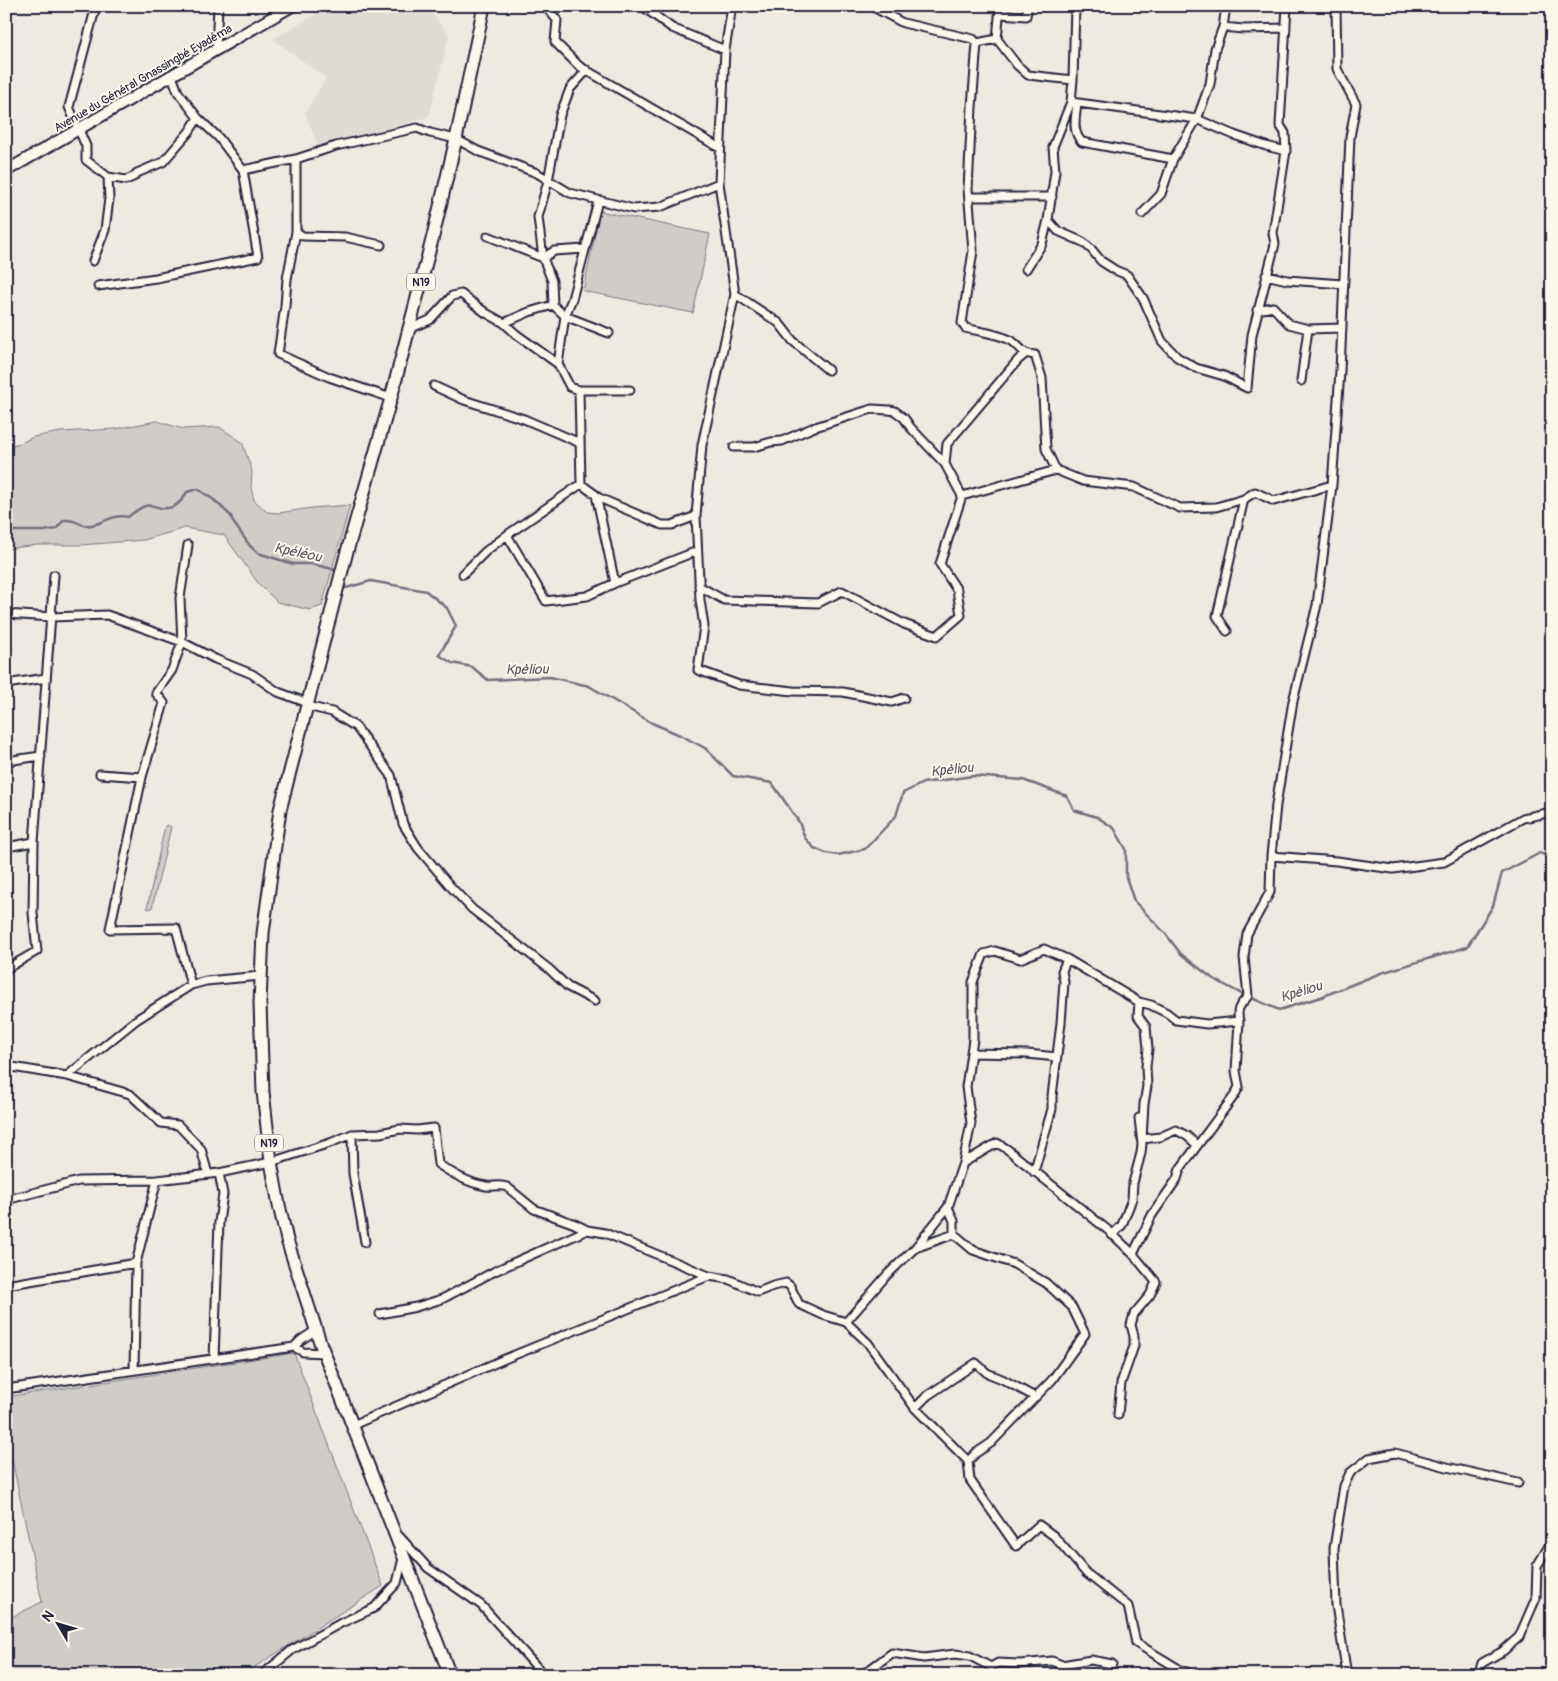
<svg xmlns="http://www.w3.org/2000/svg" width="1558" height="1681" font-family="Pangolin,sans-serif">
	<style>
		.built { fill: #dfdbd5 }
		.green { fill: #d0cdc9; stroke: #797882 }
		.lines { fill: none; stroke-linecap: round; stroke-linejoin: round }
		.stream { stroke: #716f7c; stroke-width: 2.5 }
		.street-casing { stroke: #22223b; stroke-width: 11 }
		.secondary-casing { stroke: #22223b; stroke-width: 14 }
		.primary-casing { stroke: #22223b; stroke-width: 15 }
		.street { stroke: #fbf7ec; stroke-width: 7 }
		.secondary { stroke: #fbf7ec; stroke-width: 10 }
		.primary { stroke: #fbf7ec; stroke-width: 11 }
		.labels { text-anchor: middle; stroke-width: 4; stroke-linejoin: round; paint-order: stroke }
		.shield { fill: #fbf7ec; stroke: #636270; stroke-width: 1 }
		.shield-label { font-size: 11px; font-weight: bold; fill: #22223b }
		.street-label { font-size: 12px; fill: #22223b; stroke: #fbf7ec }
		.water-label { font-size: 14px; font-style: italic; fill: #575666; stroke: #fbf7ec }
	</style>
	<rect width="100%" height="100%" fill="#eeeae2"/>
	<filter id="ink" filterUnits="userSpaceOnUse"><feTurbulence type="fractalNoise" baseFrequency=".02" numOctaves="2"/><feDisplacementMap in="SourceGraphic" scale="10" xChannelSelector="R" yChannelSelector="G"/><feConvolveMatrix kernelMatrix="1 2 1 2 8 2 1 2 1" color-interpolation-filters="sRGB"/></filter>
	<g filter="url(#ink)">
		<!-- built -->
		<path class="built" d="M330,6H426L449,35L430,113L428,117L324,147L318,145L305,113L326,78L273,39Z"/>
		<!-- green -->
		<path class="green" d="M600,211L710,234L693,313L583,291Z
			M157,421L183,429L219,427L242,442L252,471L251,488L254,500L267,512L279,513L312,508L350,505L322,606L310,610L277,602L258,583L224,535L185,528L144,540L81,545H37L6,549V446L21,443L33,437L61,432L115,429Z
			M167,825L171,827L152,908L148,909L147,908L165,826Z
			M294,1353L383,1586L242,1675H6V1620L42,1602L6,1431V1397Z"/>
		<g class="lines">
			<!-- stream -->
			<path class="stream" d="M6,531H44L56,529L64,520C76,519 75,523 84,525C99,528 110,513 128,517C133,513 139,508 145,506C152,504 156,507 161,508C175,510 181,502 187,492L198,489L214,500L231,516L233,522L250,546L258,553L293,564H311L333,569L337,574
				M343,582L346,588L371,581L426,591L447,608L456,626L439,655L452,663L472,667L488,680L550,677L589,686L652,723L680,735L705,748L733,776L772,783L799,822L805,838L814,848L826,853L838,855L865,849L896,816L903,793L923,783L973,776L1023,780L1067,796L1074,810L1097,817L1114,828L1126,849V877L1134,901L1165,933L1181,954L1212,978L1238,992L1279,1010L1321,997L1381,973L1467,947L1493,906L1502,873L1540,853L1552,859"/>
			<!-- street casing -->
			<g class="street-casing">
				<path id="street" d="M545,6L557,20L555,42L579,66L720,148
					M642,6L672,28L725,50
					M732,6L725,50L719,183L735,294L702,445L696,516L700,600L704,626L698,670L739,685L793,691L843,692L892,702L904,698
					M871,6L903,23L973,39L977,43L997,39
					M1000,6L997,39L1017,65L1028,75L1073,80
					M1075,6L1073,80L1071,102L1053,147L1055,171L1048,220L1058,231L1083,242L1092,250L1101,261L1115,270L1127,275L1143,298L1162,341L1177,357L1196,368L1224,376L1247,388L1252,335L1275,244L1273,233L1286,151L1285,133L1280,125L1287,6
					M1336,6L1337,69L1356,104L1350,137L1340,371L1332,485L1317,605L1293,701L1276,805L1271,856L1337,861L1393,869L1444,862L1523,818L1552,812
					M1000,14L1026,16L1028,6
					M1223,27L1243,29L1286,28
					M977,43L972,107L968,189L973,251L962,323L965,328C978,331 1000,334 1012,341C1022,348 1021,354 1035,355L1042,378L1046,449L1056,470
					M216,50L218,6
					M587,70L570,89L560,115L548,181L538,217L543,258L552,281L553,305L565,316L609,333
					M1071,102L1197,119L1234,135L1266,146L1286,151
					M1077,103C1076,116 1071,131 1082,142L1173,159
					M296,159V232L287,279L285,306L278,354L329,377L391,398
					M243,170L296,159L336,146L417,128L430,133L456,139L478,151L537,173L570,193L634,209L660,207L719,183
					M108,177L126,180L133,177L137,173L163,162L189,132L198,118
					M970,197H1052
					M598,201L572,299L565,316L558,364L570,387L579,390L581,484L596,495L615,583L697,551
					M1142,214L1161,194L1173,159L1197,119L1210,84L1215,49L1223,27L1226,6
					M296,232L303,236L345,237L381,245
					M488,236L543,258
					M543,258L554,251L585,249
					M93,261L105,230L109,199L108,177L86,160V146L69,107L96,6
					M1026,269L1042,244L1048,220
					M1266,275L1287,280L1343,284
					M98,286L156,278L258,257L243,170L219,138L198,118L178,92L172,76
					M735,294L779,323L793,341L828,370
					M1257,310L1273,307L1289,324L1308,329L1342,328
					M504,323L529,312L553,305
					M409,329L430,320L452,296L461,294L486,313L504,323L516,334L558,364
					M1301,381L1308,329
					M434,386L464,400L524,419L580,443
					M579,390H630
					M945,464L947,444L1018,360L1025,354
					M581,484L507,535L546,601L587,596L615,583
					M962,496L1056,470L1083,481L1134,487L1180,508L1216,507L1244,499L1255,492L1274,501L1332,485
					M597,497L662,525H672L696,516
					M188,545L180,598L182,642L172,670L156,693L164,703L142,777L110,929L176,928L191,985
					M463,574L486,551L507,535
					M699,586L724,600L818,603L842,591L904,624L937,636L961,615L957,590L940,564L962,496L945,464L911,428L904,418L895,411L889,410L872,409L812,428L782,441L771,442L754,447H734
					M6,614L51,617L107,615L182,642L215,659L252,674L278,692L308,703
					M1227,631L1217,616L1244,499
					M6,684L46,678
					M307,706L332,712L356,727L391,775L403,824L418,848L451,887L472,909L549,969L568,987L595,1001
					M6,761L41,756
					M100,774L142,777
					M6,847L34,842
					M6,969L37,951L33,913L34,842L54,575
					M1139,1002L1138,1016L1146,1027L1148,1049L1146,1067L1147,1086L1144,1104L1142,1139L1160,1137L1176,1130L1187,1136L1197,1145
					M971,1053L1027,1054L1057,1057
					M6,1066L67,1076L130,1094L161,1123L178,1125L201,1149L208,1174
					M67,1076L136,1020L191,985L206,981L261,976
					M352,1134L353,1174L365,1242
					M963,1163L971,1123L966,1087L973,1039V982L984,954L995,951L1020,959L1044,949L1067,959L1139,1002L1151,1005L1167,1013L1176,1020L1207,1024L1239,1021
					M1034,1172L1052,1109V1096L1061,1023L1064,982L1062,971L1067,959
					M6,1200L79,1181L157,1180L219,1173L271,1162L330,1143L352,1134L380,1133L400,1129L417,1130L434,1128L438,1164C453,1174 468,1183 486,1186C493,1187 500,1184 507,1187L534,1209L575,1224L587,1230L605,1233L709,1276L728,1279L758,1292L773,1286L786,1283L790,1286L799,1304L823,1315L846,1322L868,1343L915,1408L968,1461L970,1480L1016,1546L1039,1525L1054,1536L1086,1573L1128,1606L1136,1643L1179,1669L1194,1675
					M948,1207L954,1221V1234
					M1112,1235L1122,1225L1132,1199L1133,1183L1141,1153L1142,1144L1139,1118
					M915,1248L954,1234L973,1250L1014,1264L1046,1283L1072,1307L1085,1334L1052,1380L991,1443L976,1453L968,1461
					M1133,1254L1152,1215L1177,1179L1180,1169L1234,1096L1239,1087L1236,1071L1239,1021C1236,1008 1240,1006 1248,996L1244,957L1247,934L1270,892L1271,856
					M6,1285L136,1263
					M380,1314L416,1307L442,1299L495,1271L587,1230
					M846,1322L887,1275L915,1248L948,1207L963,1163L997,1143L1007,1149L1109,1231L1133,1254L1156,1282L1150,1295L1134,1314L1131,1325L1134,1336V1346L1121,1383L1118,1415
					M294,1347L301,1340L316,1330
					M214,1359L219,1222L223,1194L219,1173
					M134,1370L136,1263L157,1180
					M6,1389L294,1347L303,1352L325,1353
					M915,1408L927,1396L976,1363L987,1373L1002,1379L1035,1397
					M353,1425L507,1358L709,1276
					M399,1536L428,1568L481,1605L544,1675
					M262,1675L292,1650L341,1623L374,1608L397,1583L403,1558
					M862,1675L892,1653L924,1658L955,1654L970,1656L991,1667L998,1663L1020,1664L1052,1661L1062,1665L1091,1660L1112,1664
					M1347,1675L1336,1605L1334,1548L1344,1486L1350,1473L1369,1458L1395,1453L1447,1467L1518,1483
					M1478,1675L1482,1663L1503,1651L1519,1637L1536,1598L1537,1566L1552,1541"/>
			</g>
			<!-- secondary casing -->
			<g class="secondary-casing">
				<path id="secondary" d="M6,171L292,6"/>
			</g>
			<!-- primary casing -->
			<g class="primary-casing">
				<path id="primary" d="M450,1675L321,1345L287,1240L279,1205L271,1162L263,1092L260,1003L263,933L280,810L346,555L391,398L433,236L456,139L484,6"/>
			</g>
			<!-- street -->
			<use href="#street" class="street"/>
			<!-- secondary -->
			<use href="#secondary" class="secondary"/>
			<!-- primary -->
			<use href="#primary" class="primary"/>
		</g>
	</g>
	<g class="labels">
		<!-- shield labels -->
		<g class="shield">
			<rect x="407" y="273.5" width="28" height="17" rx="4"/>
			<rect x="255" y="1134.5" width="28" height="17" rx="4"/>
		</g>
		<g class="shield-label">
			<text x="421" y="286">N19</text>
			<text x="269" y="1147">N19</text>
		</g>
		<!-- street labels -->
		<g class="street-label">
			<text transform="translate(143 78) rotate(-30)" y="4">Avenue du Général Gnassingbé Eyadéma</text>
		</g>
		<!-- water labels -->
		<g class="water-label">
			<text transform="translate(298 552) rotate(12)" y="5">Kpéléou</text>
			<text transform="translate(527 669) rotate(-1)" y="5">Kpèliou</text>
			<text transform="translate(952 769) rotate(-6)" y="5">Kpèliou</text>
			<text transform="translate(1301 991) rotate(-17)" y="5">Kpèliou</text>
		</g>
	</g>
	<!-- margin -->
	<rect width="1558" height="1681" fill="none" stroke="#fbf7ec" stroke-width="25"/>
	<rect x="12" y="12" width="1533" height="1656" fill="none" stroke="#22223b" stroke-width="2" filter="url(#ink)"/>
	<!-- north arrow -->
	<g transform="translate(58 1624) rotate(308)" stroke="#fbf7ec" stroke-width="4" paint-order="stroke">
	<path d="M0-4L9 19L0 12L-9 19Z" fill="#22223b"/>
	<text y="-8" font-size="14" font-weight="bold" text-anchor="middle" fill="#22223b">N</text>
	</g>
</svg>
